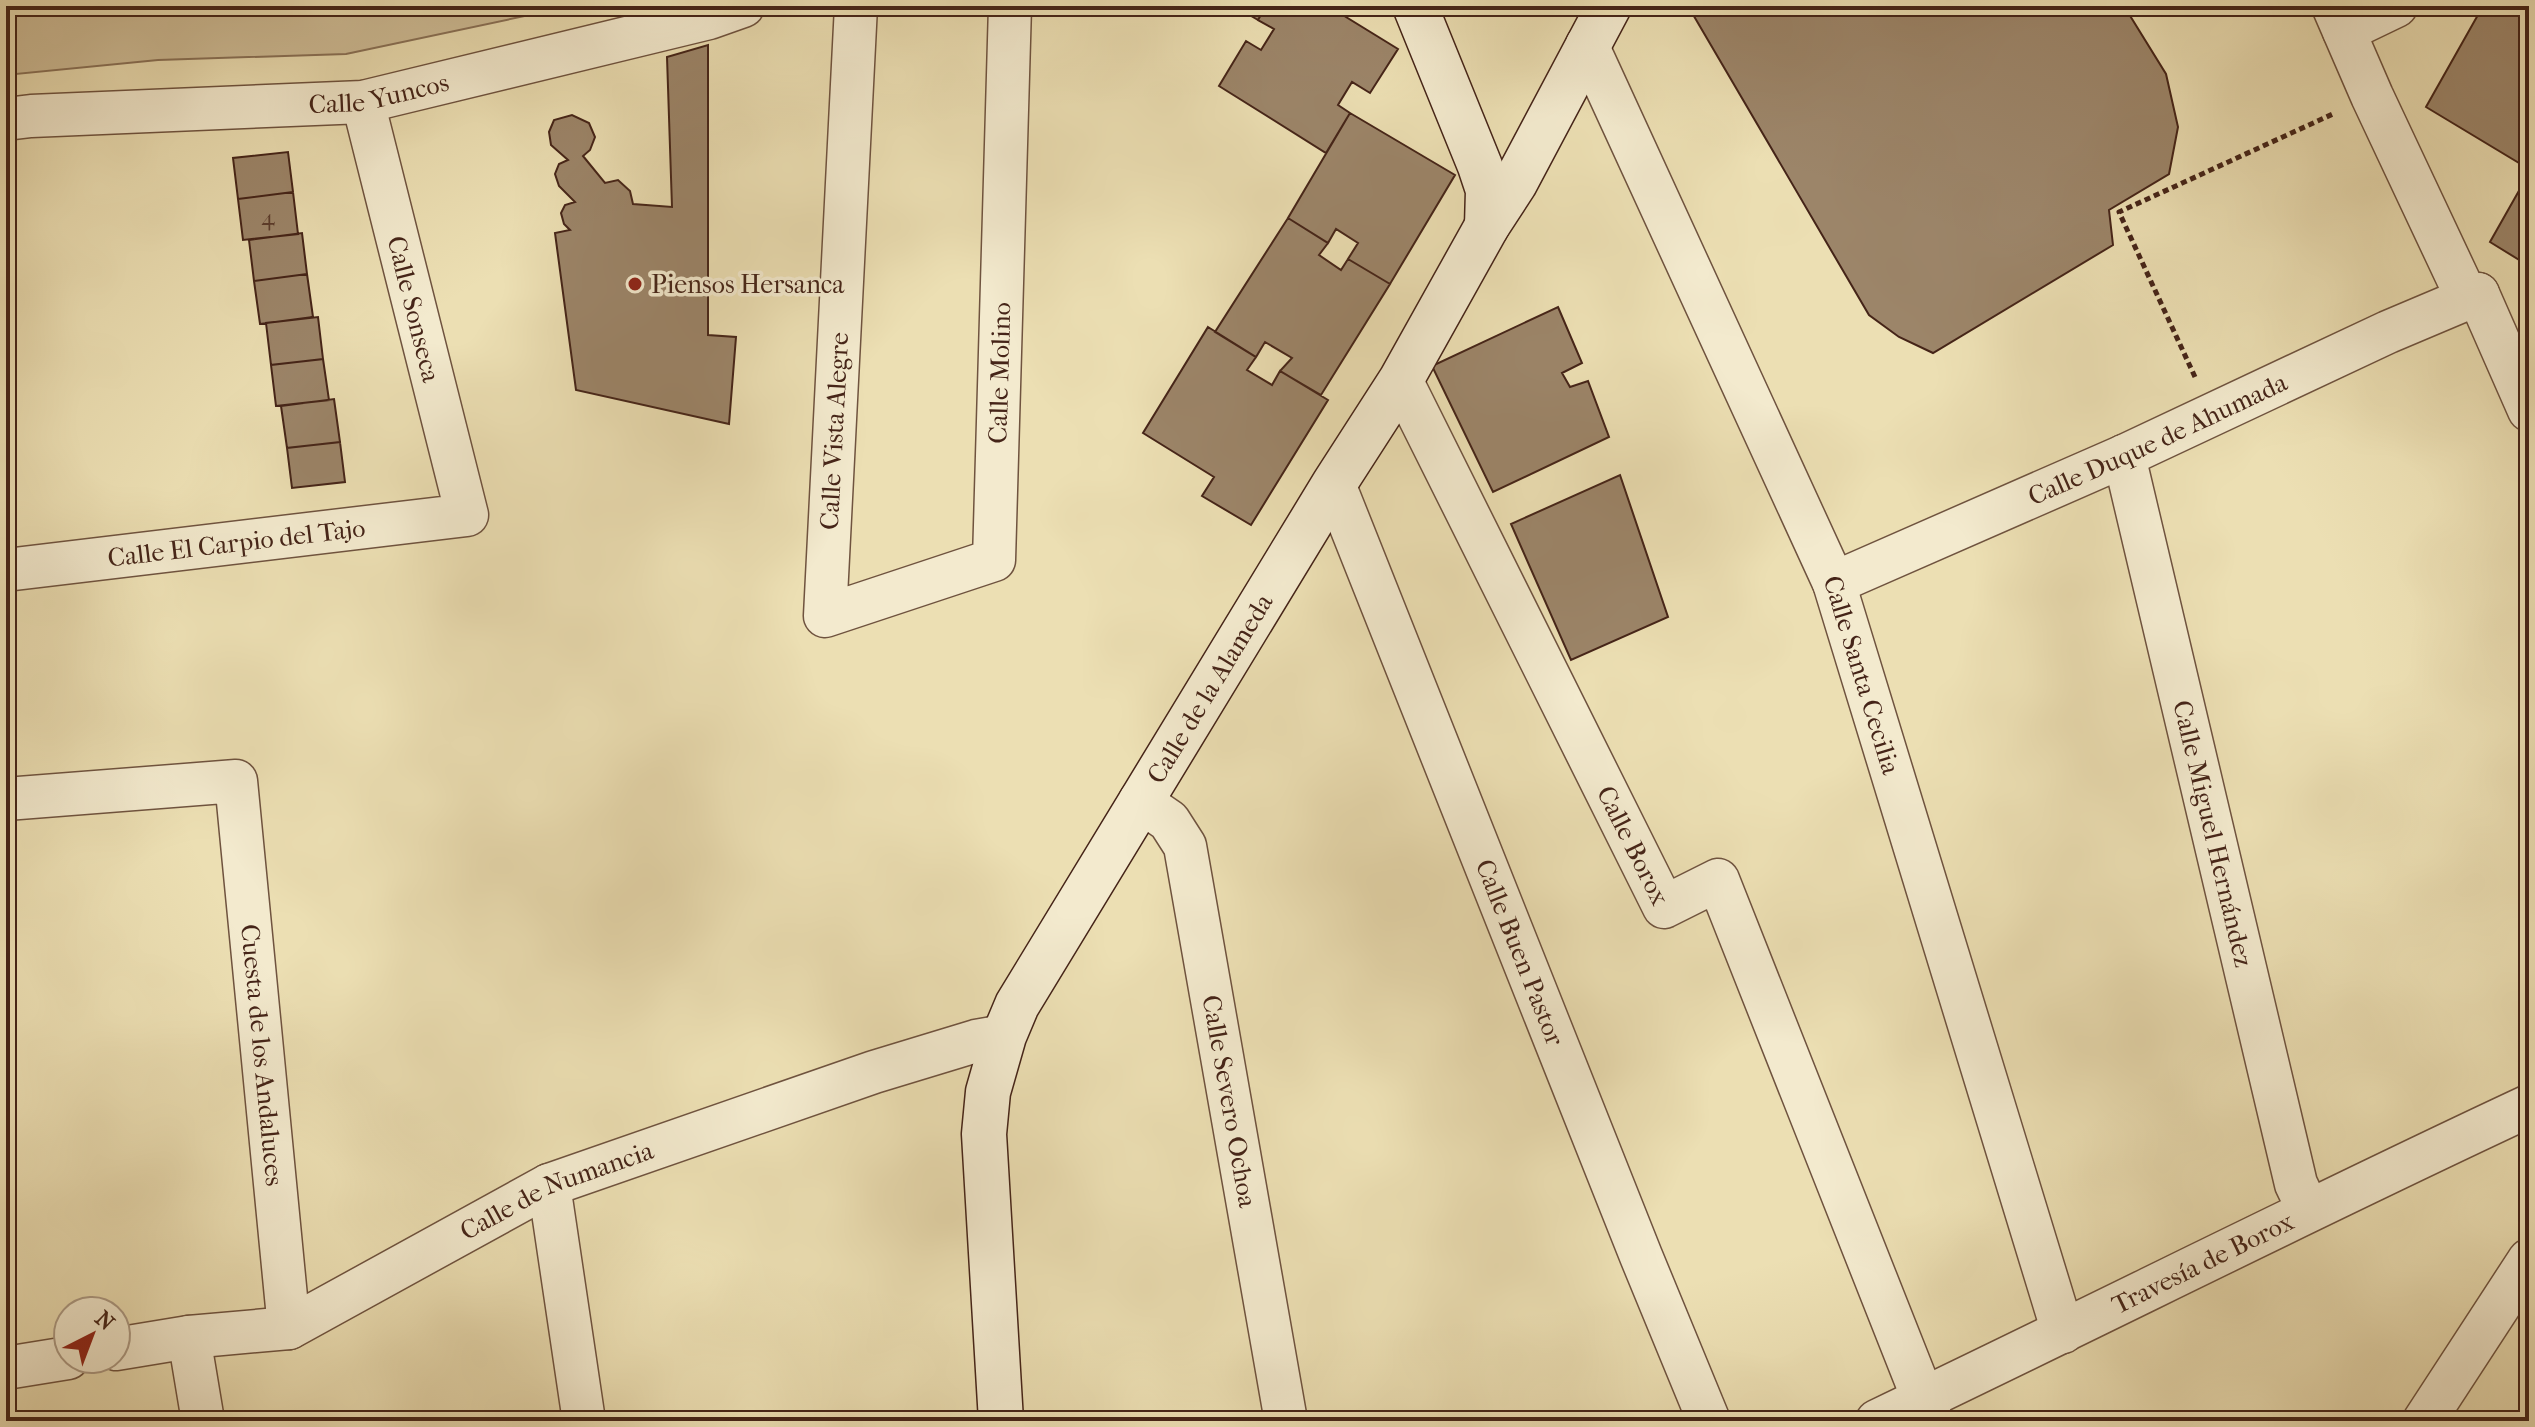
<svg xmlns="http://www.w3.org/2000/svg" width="2535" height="1427" font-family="'IM FELL French Canon',serif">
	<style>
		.green { fill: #d0bf99; stroke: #8a7258; stroke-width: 2 }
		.building { fill: #9c8569; stroke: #452418; stroke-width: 2 }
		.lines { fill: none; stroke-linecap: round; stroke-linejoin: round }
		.street-casing { stroke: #6f533f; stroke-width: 45 }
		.secondary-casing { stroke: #452418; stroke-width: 47 }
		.path { stroke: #452418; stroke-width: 5; stroke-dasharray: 6 4; stroke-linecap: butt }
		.street { stroke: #f3eace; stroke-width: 42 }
		.secondary { stroke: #f3eace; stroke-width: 44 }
		.poi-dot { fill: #8f2418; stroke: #f3eace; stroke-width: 3 }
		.labels { text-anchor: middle; stroke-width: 7; stroke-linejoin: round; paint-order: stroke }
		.number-label { font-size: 22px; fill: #5b3c2c }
		.street-label { font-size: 26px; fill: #452418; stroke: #f3eace }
		.poi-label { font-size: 26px; fill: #452418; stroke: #f3eace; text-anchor: start }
	</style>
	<rect width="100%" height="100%" fill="#ecdfb3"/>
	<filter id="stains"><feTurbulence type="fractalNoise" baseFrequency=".0025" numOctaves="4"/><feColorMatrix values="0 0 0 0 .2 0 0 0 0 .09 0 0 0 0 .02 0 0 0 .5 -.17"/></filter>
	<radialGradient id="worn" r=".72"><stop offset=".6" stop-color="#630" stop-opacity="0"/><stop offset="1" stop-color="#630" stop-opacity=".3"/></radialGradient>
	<!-- green -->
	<path class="green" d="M6,6H572L346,54L158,60L6,75Z"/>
	<!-- building -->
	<path class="building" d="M1234,6H1266L1258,20Z
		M1266,6H1328L1398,49L1370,93L1352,82L1338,105L1350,113L1326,153L1219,86L1246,41L1261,50L1274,29L1258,20Z
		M1688,6H2124L2166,74L2178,127L2169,174L2109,210L2113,245L1933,353L1899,337L1869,315Z
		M2483,6H2520L2529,11V169L2426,107Z
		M708,45V335L736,337L729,424L576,390L555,233L570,230L564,224L561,213L565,205L575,202L559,186L555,174L559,164L568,160L551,145L549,132L554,120L572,115L589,123L595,137L590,150L583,156L605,183L618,180L630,191L633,204L672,207L667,57Z
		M1350,113L1455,175L1390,284L1348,259L1358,243L1336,229L1328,243L1288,218Z
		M288,152L293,192L238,199L233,158Z
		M2529,173V266L2490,242Z
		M293,192L298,234L243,240L238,199Z
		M1288,218L1328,243L1319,255L1341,270L1348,259L1390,284L1321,395L1280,371L1292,358L1265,342L1256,357L1215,332Z
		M302,233L307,274L254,281L249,240Z
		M307,274L313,317L260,324L254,281Z
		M1558,307L1582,363L1562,373L1570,387L1588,381L1609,437L1493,492L1432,366Z
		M318,317L323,359L271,365L266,323Z
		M1208,327L1256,357L1247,370L1272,385L1280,371L1328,400L1251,525L1202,496L1214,477L1143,433Z
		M323,359L329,400L276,406L271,365Z
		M334,399L340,442L287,448L281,406Z
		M340,442L345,482L292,488L287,448Z
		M1620,475L1668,617L1571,660L1511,524Z"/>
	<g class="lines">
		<!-- street casing -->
		<g class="street-casing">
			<g id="street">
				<path id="s1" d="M856,6L825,616L994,560L1010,6"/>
				<path d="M2333,6L2372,96L2467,298L2478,294L2529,410"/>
				<path d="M2344,31L2396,6"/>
				<path id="s2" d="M1587,45L1834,583L2063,1332"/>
				<path id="s3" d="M6,119L31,116L363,102L709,18L743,6"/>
				<path id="s4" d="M1401,380L1664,907L1718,880L1932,1421"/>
				<path id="s5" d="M2124,456L2296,1184L2308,1209"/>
				<path id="s6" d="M1334,484L1641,1256L1709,1421"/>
				<path id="s7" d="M6,570L467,515L363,102"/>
				<path id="s8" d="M1834,583L2124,456L2388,332L2478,294"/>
				<path id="s9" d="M6,799L236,781L289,1328"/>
				<path id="s10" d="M1140,801L1169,821L1185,846L1286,1421"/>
				<path d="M549,1185L584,1421"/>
				<path d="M189,1337L203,1421"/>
				<path id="s11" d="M116,1349L189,1337L289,1328L549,1185L874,1072L976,1041L1004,1036"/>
				<path d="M6,1368L68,1358"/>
				<path id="s12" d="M1877,1421C2095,1317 2310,1208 2529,1106"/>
				<path d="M2424,1421L2529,1260"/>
			</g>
		</g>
		<!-- secondary casing -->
		<g class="secondary-casing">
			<g id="secondary">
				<path d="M1415,6L1480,166L1488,190L1487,226"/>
				<path id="s13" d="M1001,1421L984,1134L988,1092L1004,1036L1017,1005L1334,484L1401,380L1487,226L1515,183L1609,6"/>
			</g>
		</g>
		<!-- path -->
		<path class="path" d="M2195,377L2119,212L2335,113"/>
		<!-- street -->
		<use href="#street" class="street"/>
		<!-- secondary -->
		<use href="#secondary" class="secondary"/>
	</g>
	<!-- markers -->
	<circle class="poi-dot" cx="635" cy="284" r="8"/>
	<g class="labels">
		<!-- number labels -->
		<g class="number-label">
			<text x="268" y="225">4</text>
		</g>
		<!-- street labels -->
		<g class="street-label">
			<text dy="9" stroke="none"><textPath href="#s3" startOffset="374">Calle Yuncos</textPath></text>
			<text transform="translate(414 309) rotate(76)" y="9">Calle Sonseca</text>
			<text dy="9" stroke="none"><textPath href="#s1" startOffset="976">Calle Molino</textPath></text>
			<text transform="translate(834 431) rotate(-87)" y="9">Calle Vista Alegre</text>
			<text dy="9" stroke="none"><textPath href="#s8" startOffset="354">Calle Duque de Ahumada</textPath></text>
			<text dy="9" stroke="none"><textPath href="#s7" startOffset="232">Calle El Carpio del Tajo</textPath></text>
			<text dy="9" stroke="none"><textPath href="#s2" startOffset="688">Calle Santa Cecilia</textPath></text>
			<text dy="9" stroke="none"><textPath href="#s13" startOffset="792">Calle de la Alameda</textPath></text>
			<text dy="9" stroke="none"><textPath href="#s5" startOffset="388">Calle Miguel Hernández</textPath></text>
			<text dy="9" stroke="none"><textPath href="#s4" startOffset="520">Calle Borox</textPath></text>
			<text dy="9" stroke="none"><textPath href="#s6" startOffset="504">Calle Buen Pastor</textPath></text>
			<text dy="9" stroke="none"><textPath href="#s9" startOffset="506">Cuesta de los Andaluces</textPath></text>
			<text dy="9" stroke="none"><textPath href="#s10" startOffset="324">Calle Severo Ochoa</textPath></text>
			<text dy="9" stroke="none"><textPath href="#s11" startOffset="476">Calle de Numancia</textPath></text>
			<text dy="9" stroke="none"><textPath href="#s12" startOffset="362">Travesía de Borox</textPath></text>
		</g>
		<!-- poi labels -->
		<g class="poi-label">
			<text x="651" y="293">Piensos Hersanca</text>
		</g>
	</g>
	<!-- margin -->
	<rect width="2535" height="1427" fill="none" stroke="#ecdfb3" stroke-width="32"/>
	<rect x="8" y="8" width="2519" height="1411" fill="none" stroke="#452418" stroke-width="4"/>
	<rect x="16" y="16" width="2503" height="1395" fill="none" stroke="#452418" stroke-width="2"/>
	<!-- north arrow -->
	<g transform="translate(92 1335) rotate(42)"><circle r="38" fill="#f3eace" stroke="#ad9b85" stroke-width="2"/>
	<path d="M0-6L14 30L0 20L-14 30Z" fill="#8f2418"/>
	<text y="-12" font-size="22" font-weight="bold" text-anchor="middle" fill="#452418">N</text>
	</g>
	<rect width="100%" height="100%" filter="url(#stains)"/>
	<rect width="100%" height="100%" fill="url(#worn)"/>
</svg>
